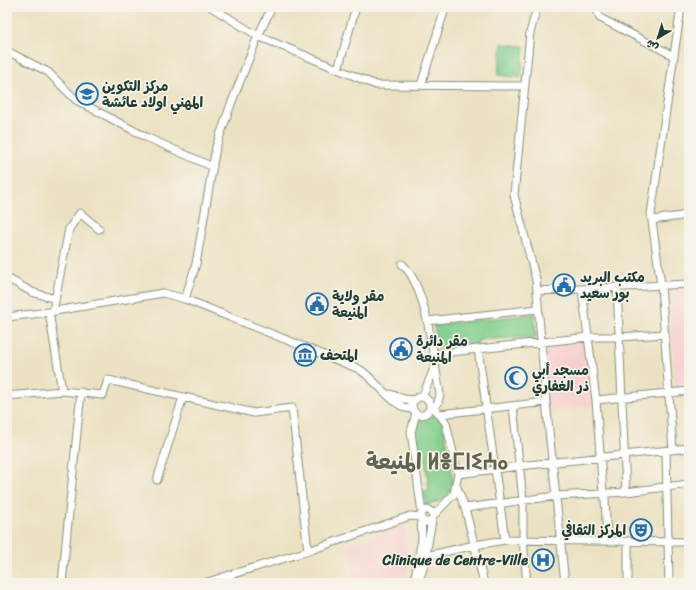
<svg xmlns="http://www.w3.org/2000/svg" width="696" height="590" font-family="Sriracha,'Playpen Sans Arabic','Noto Sans Tifinagh',sans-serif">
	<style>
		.built { fill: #f7d0cf }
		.green { fill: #83cf8e; stroke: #518661 }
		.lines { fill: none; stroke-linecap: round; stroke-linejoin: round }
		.minor-casing { stroke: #86907c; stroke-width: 9 }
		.minor { stroke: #fff; stroke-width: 7 }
		.labels { text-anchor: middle; stroke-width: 3.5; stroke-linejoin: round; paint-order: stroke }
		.poi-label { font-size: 14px; font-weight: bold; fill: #1f3d34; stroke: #f7f3e8; text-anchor: start }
		.town-label { font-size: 22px; font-weight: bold; fill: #626350; stroke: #f7f3e8 }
	</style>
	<rect width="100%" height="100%" fill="#f7f3e8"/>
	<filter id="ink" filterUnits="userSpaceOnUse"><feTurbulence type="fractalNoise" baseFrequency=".025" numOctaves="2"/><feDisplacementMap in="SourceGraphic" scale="8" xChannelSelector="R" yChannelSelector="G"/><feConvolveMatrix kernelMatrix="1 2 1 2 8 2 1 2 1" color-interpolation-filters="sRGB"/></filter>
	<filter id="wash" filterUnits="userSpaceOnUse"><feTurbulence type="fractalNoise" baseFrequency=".012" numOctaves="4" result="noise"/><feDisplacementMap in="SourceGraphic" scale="16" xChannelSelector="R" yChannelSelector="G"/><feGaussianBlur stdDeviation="0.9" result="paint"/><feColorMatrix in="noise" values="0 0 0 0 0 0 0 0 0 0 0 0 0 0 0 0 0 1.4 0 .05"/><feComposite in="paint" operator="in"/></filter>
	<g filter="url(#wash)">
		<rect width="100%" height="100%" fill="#ece2c3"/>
		<!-- built -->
		<path class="built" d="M668,285H689V391L676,393Z
			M542,341L590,342L597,405L547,411Z
			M405,525L408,563L405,583H352V554L350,553L348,545Z"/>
		<!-- green -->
		<path class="green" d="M502,44L524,46L521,78L498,75Z
			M534,314L536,336L528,341L527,337L478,340V344L438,348L434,325Z
			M432,414L442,421C445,435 456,477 451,489C447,499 436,503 426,505L424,491H429L425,456L420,454C418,437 409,418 432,414Z"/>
	</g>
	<g filter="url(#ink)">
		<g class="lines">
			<!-- minor casing -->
			<g class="minor-casing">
				<path id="minor" d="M211,7L258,36L376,85L525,86
					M537,7L530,33L514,195L536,280L546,402L565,583
					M596,7L600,18L674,56
					M7,51L48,72L76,100L146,137L213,167
					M338,69L356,7
					M421,85L445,9
					M652,220L689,215
					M402,264C428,287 433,360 440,394L438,403L429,410
					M7,278L32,292L55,299
					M617,287L626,492
					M582,289L596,400L603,493L605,498L607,541
					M537,291L689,284
					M185,299L196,264L216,147L231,104L258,36L272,7
					M53,311L69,229L80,213L99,229
					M49,312L62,391
					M7,317L49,312L163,293L185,299L359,369C376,379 394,410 413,409
					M427,321L538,309
					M478,349L505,540
					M433,354L589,337H619L665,334
					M390,394L404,399L415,400
					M7,396L62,391L103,395L108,380L254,413L292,408L308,551
					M422,397L434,369
					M412 406a9 9 0 1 1 18 0a9 9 0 1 1-18 0Z
					M596,400L689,391
					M432,405L446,423L458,474L454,494L433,516
					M513,406L523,500V540L527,583
					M416,413L411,432L422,513
					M440,414L546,402
					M673,450L661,285L651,214L681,7
					M666,451L669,583
					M458,474L519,466L689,448
					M157,480L183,397
					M457,487L465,508L484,583
					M465,508L556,496L626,492L689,484
					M421 516a6 6 0 1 1 12 0a6 6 0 1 1-12 0Z
					M628,541V583
					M420,555L426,556L475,545L505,540L689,542
					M62,583L81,392
					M204,583L308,551L410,516L421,517
					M414,583L422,539L421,519
					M418,583L424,566L432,520"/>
			</g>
			<!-- minor -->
			<use href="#minor" class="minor"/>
		</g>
	</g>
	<!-- icons -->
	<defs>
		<g id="university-ring" transform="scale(1.15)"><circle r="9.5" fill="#f7f3e8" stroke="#1f6fb2" stroke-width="1.5"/><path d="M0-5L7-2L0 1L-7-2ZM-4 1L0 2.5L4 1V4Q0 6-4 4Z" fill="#1f6fb2"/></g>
		<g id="civic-ring" transform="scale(1.15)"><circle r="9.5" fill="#f7f3e8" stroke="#1f6fb2" stroke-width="1.5"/><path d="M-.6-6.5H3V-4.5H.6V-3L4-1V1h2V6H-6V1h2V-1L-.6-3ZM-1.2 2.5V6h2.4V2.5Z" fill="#1f6fb2"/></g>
		<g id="museum-ring" transform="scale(1.15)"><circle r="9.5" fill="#f7f3e8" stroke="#1f6fb2" stroke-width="1.5"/><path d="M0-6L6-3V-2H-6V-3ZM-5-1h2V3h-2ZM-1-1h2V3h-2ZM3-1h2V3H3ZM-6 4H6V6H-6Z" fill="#1f6fb2"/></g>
		<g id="mosque-ring" transform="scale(1.15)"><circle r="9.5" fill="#f7f3e8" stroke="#1f6fb2" stroke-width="1.5"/><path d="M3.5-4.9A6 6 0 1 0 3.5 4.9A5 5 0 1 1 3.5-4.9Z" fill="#1f6fb2"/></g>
		<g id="theatre-ring" transform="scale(1.15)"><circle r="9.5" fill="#f7f3e8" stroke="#1f6fb2" stroke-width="1.5"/><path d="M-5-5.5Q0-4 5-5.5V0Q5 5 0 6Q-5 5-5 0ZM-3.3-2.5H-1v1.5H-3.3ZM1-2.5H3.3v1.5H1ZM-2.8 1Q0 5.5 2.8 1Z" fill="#1f6fb2"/></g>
		<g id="hospital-ring" transform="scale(1.15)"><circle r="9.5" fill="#f7f3e8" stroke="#1f6fb2" stroke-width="1.5"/><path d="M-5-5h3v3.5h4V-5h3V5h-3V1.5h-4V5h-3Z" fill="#1f6fb2"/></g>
	</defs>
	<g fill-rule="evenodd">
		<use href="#university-ring" x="87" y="94"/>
		<use href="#civic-ring" x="564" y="285"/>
		<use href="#civic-ring" x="317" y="304"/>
		<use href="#civic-ring" x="401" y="349"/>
		<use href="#museum-ring" x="305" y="355"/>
		<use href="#mosque-ring" x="516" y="378"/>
		<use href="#theatre-ring" x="641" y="530"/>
		<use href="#hospital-ring" x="543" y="560"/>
	</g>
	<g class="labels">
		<!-- poi labels -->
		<g class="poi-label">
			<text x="102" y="91">مركز التكوين<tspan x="102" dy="16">المهني اولاد عائشة</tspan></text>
			<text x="580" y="282">مكتب البريد<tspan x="580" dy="16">بور سعيد</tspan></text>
			<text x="332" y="301">مقر ولاية<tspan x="332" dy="16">المنيعة</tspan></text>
			<text x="416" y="346">مقر دائرة<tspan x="416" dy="16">المنيعة</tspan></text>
			<text x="320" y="360">المتحف</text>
			<text x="532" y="375">مسجد أبي<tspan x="532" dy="16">ذر الغفاري</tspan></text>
			<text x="626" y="535" text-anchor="end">المركز الثقافي</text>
			<text x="528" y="565" text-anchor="end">Clinique de Centre-Ville</text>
		</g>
		<!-- town labels -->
		<g class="town-label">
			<text x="437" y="469">المنيعة ⵍⴻⵎⵏⵉⵄⴰ</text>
		</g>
	</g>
	<!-- margin -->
	<rect width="696" height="590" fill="none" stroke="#f7f3e8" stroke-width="24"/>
	<!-- north arrow -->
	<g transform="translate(658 38) rotate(218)" stroke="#f7f3e8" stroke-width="3" paint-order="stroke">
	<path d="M0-3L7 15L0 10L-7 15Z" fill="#1f3d34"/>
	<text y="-6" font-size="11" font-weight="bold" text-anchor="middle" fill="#1f3d34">ش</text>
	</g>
</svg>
